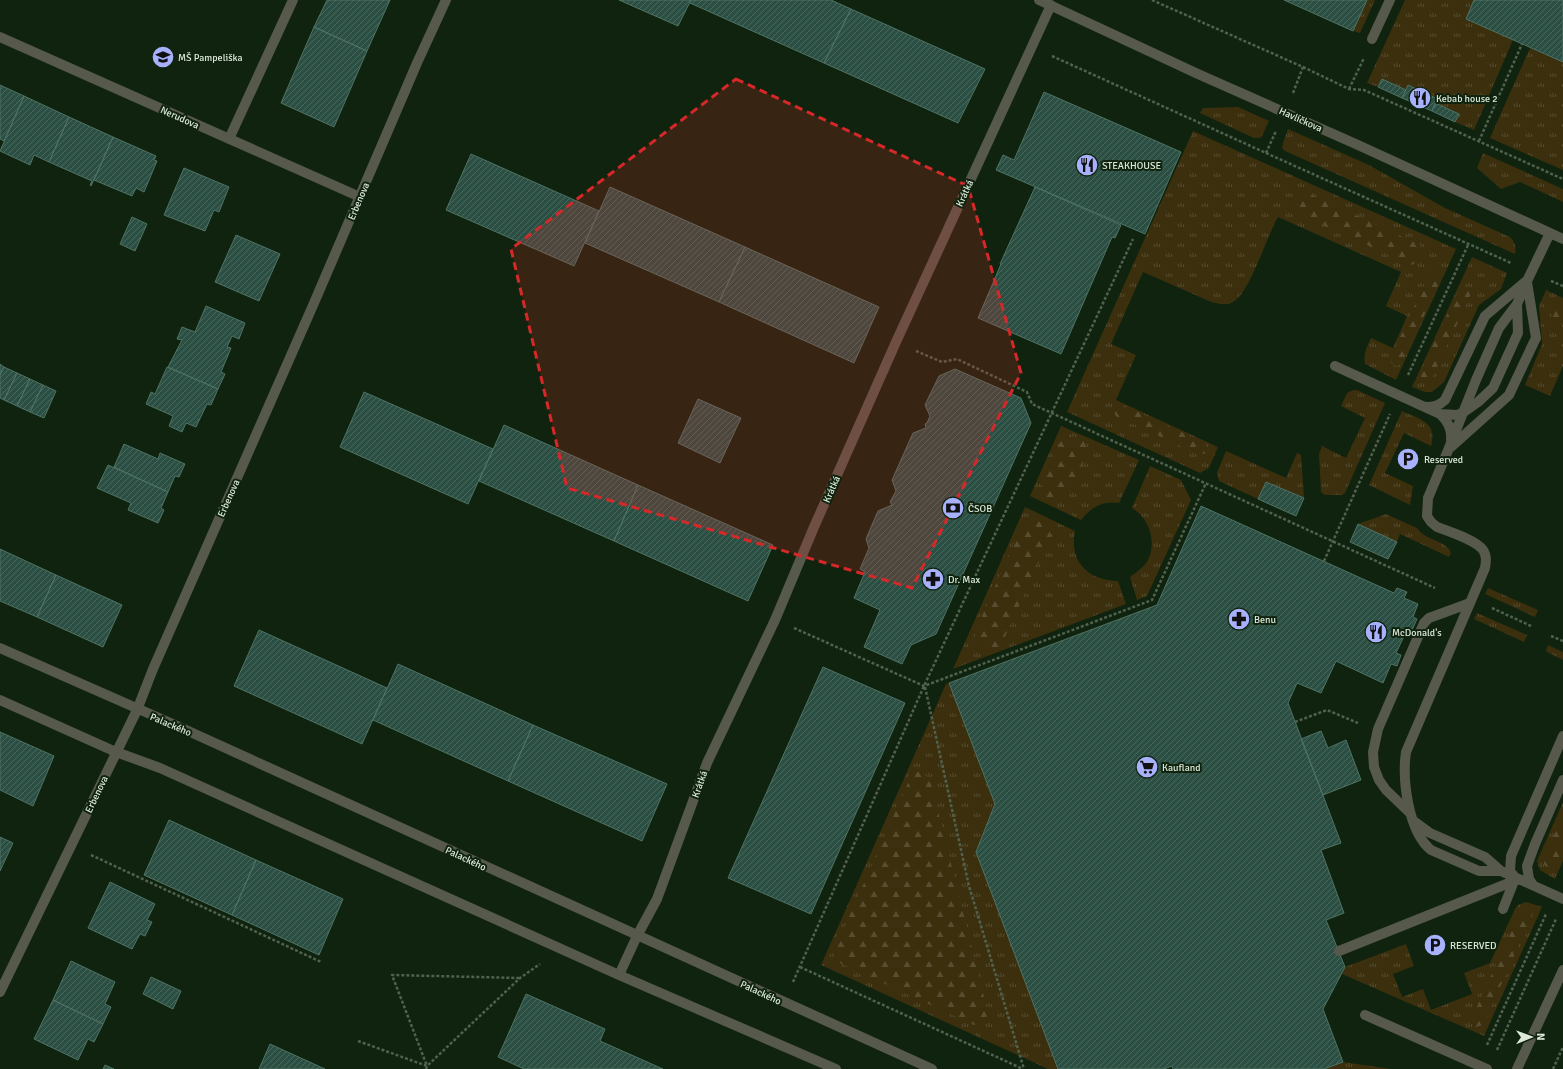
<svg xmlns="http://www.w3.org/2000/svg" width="1563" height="1069" font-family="Signika,sans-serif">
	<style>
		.grass { fill: url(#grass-tufts) }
		.forest { fill: url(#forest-firs) }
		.building { fill: url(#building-hatch); stroke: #4e7365 }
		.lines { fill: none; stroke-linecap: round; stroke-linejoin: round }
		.path { stroke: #50624f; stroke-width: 2.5; stroke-dasharray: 3 2; stroke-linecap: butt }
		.service { stroke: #56594c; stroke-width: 10 }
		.minor { stroke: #56594c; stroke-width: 10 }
		.marked { fill: #d62828; fill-opacity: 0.2; stroke: #d62828; stroke-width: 3; stroke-dasharray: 8 5; stroke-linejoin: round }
		.labels { text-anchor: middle; stroke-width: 4; stroke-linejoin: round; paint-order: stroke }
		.poi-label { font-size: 10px; fill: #dce9db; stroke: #0f230e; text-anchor: start }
		.street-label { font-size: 10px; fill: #dce9db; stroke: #0f230e }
	</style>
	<defs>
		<pattern id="grass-tufts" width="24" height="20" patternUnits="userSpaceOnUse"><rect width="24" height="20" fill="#3b2f0e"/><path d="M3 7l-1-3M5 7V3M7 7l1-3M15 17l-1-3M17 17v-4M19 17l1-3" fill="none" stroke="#574d30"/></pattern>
		<pattern id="forest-firs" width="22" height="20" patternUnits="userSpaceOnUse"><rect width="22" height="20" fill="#3b2f0e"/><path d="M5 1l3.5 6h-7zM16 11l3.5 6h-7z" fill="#574d30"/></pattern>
		<pattern id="building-hatch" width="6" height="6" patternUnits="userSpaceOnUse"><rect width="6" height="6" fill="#2c4f43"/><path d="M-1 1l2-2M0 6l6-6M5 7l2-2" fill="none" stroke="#4a685e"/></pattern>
	</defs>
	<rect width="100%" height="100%" fill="#0f230e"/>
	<!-- grass -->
	<path class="grass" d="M1367,0H1375L1360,33L1353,31Z
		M1405,0H1474L1466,19L1513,40L1474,130L1455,122L1459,114L1435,103L1438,98L1408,85L1406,90L1382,79L1378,87L1367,83Z
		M1530,48L1563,62V170L1490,138Z
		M1238,107L1269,121L1262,136L1260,138H1254L1200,113L1203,108Z
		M1288,129L1369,165L1445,208L1510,237C1515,242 1516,246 1515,254L1285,151L1282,148L1283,143Z
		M1193,131L1456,249L1396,380L1365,364C1363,354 1367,347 1371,338L1393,348L1407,316L1386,306L1401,272L1278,217C1267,235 1250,293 1233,302C1226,306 1217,304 1209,301L1143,272L1111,344L1136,355L1116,400L1218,447L1209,468L1200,473L1067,412Z
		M1483,153L1563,189V202L1520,182L1501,189L1477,168Z
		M1472,257L1507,273L1501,289L1479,305L1444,382L1432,392H1425L1412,387Z
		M1546,290L1563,298V366L1550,396L1525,385L1542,344L1539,306Z
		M1353,390H1357L1385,403L1345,493L1342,495H1325L1321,492L1319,454L1322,446L1346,458L1365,418L1341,406L1347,393Z
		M1402,411C1419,419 1438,422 1431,446L1404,433L1385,473L1413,486L1410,505L1369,485Z
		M1061,426L1139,460L1119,503C1103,501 1091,507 1081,520L1030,496Z
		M1226,451L1286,478L1297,453L1301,455L1304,498L1266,482L1258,499L1219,481L1217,473Z
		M1150,466L1181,480L1191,500L1147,596L1137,600L1130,577C1137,572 1144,567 1148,560C1157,541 1149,518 1132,508Z
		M1025,507L1075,531C1069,562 1088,580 1118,581L1126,604L953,669Z
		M1386,514L1417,528C1425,541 1447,540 1451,553L1449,557L1400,534L1397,542L1358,524Z
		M1488,588L1538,610L1535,617L1485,594Z
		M1477,613L1527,635L1524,642L1474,619Z
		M1548,645L1563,652V660L1547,652L1546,650Z
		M949,683L995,804L976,852L1058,1069H1048L821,965L946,684Z
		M1563,802V861L1555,879L1540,870L1537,861Z
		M1526,902L1542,907L1484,1036L1342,974L1345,967L1406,944L1414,966L1393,974L1402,997L1423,989L1431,1010L1472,994L1464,973L1490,963L1515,909L1518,905Z
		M1343,1062L1391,1069H1324Z"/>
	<!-- forest -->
	<path class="forest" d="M1305,194H1310L1420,245L1422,251L1417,263L1411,265L1299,214C1295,208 1299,198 1305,194Z
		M1432,272C1438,272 1441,275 1440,281L1402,364L1396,366L1392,364L1390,359L1429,274Z
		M1462,287L1469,288L1471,292L1470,296L1432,378L1426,381L1422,379L1420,373L1459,289Z
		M1559,301L1563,302V325C1554,321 1549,319 1553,309C1555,305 1555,303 1559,301Z
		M1118,405H1123L1205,443L1207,449L1206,453L1200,455L1116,416L1114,413L1113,409Z
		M1068,436L1084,441L1088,449L1087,454L1067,497C1058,505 1043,499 1040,488L1061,440Z
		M1030,519C1041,519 1050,524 1051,536L1001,645C994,651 987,647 979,644L975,637V632L1023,523Z
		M917,772H922L930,779L988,1013L985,1021L978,1025H974L838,962C834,959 833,956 834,951L911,776Z
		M1563,815V848L1555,865L1549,867L1545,866L1543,860Z
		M1524,907C1528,907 1530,908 1533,912L1532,916L1483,1025L1476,1027L1473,1026L1471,1020L1521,909Z"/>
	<!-- building -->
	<path class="building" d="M327,0H390L367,51L314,27Z
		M619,0H691L678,26Z
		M691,0H831L851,9L824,63L690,3Z
		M1284,0H1367L1353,31Z
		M1474,0H1563V62L1466,19Z
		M851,9L985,69L958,123L824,63Z
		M314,27L367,51L334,127L281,103Z
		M1382,79L1406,90L1402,98L1378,87Z
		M0,85L24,96L4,141L0,139Z
		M1408,85L1438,99L1432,111L1402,98Z
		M1044,92L1181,152L1145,234L996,170L1003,155L1014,160Z
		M24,96L69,117L49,162L34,155L30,165L0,151Z
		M1435,103L1459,114L1455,122L1432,111Z
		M69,117L113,137L91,186L90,185L92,181L49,162Z
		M113,137L156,156L154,160L157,161L144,192L136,188L132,196L94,180Z
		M471,154L599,211L574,266L446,210Z
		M184,168L229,187L219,212L214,210L205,231L164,215Z
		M610,187L745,247L719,302L585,243Z
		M1035,187L1121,225L1115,238L1112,237L1061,354L978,318L1001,264H1000Z
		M132,217L147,224L135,251L120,244Z
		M236,235L280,254L259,301L215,282Z
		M745,247L879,307L854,363L719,302Z
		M206,306L245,323L239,339L232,336L227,347L231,348L221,372L225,374L218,389L168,367L182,340L177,339L182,327L195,332Z
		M0,364L4,367L0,375Z
		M4,367L17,373L4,400L0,398V375Z
		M167,367L218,389L211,405L207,404L196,427L186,423L182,432L169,426L173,416L146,404L151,392L155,394Z
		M955,369L1021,398L1031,423L936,634L911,645L902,664L864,647L880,610L854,598L865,572L860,569L869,548L866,539L878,511L892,505L890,502L896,491L892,480L913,433L926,428L925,424L927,423L930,416L925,405L939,376Z
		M17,373L30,379L17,406L4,400Z
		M30,379L43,385L30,412L17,406Z
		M43,385L56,391L44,418L30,412Z
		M364,392L493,449L468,504L340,447Z
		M698,399L741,418L720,463L678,443Z
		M504,425L638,485L614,541L479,481Z
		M124,444L158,459L160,453L185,464L179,477L175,476L168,492L114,467Z
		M108,465L168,492L161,508L164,510L158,523L128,510L131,503L97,488Z
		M1266,482L1304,498L1296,516L1258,499Z
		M638,485L773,545L748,601L614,541Z
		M1201,506L1394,593L1397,588L1407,592L1404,598L1418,604L1413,617L1417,619L1412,630L1408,628L1396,653L1401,655L1397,666L1391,664L1383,683L1336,661L1321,693L1297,683L1288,703L1341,843L1321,850L1344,913L1326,920L1345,967L1323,1009L1343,1062L1324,1069H1173L1172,1066L1164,1069H1058L976,852L995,804L949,683L1157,605Z
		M1358,524L1397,542L1388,559L1350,542Z
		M0,549L56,575L37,617L0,601Z
		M56,575L122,605L103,647L37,617Z
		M259,630L387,688L362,744L234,686Z
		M398,664L533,725L508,781L373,720Z
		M823,667L905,703L811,914L728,878Z
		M533,725L667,784L642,841L508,781Z
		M1321,731L1328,748L1346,740L1361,780L1323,795L1301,739Z
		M0,732L54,756L33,806L0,790Z
		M169,820L256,860L232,915L144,875Z
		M0,837L13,843L0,871Z
		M256,860L343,899L319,955L232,915Z
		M110,882L155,904L147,920L152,922L145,936L140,934L132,949L88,928Z
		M71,961L115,982L105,1004L111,1007L103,1024L53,1000Z
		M151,977L181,991L173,1009L143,994Z
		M526,994L605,1029L600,1041L663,1069H524L498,1057Z
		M53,1000L103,1024L94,1042L88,1039L78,1060L34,1039Z
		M270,1044L325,1069H259Z
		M105,1065L114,1069H103Z"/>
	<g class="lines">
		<!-- path -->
		<path class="path" d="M1152,0L1303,67L1293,93
			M1052,56L1266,153L1276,131
			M1303,67L1349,89L1364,90L1563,179
			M1349,89L1364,58
			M1479,141L1522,44
			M1266,153L1511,263
			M1551,281L1563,286
			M916,351L942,362L957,359L1027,392L1032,404L1435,588
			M1408,375L1468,245
			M1324,561L1390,414
			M1492,608L1531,626
			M794,628L924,686L1152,600L1206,483
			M1551,636L1563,641
			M925,687L969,886L1024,1069
			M1295,722L1327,710L1358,723
			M91,855L321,962
			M800,967L1023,1069
			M793,982L924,686L1133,239
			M358,1041L427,1066L520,978L540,964
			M1487,1045L1546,914
			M1497,1050L1556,919
			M426,1069L427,1066L392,975L519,978
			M1553,1069L1563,1047"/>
		<!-- service -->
		<path class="service" d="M1372,39L1390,0
			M1335,366L1440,414L1457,415L1464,412L1478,402L1493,388L1518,333L1517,304
			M1425,407C1433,407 1439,406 1445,400L1485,316L1525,282
			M1440,414C1448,421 1452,429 1451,440
			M1451,447L1509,395L1533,344L1536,338L1527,282
			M1410,813L1386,790L1379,780L1374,767L1373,752L1378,729L1424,623L1429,618L1470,603
			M1415,822L1430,833L1485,857L1501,871L1563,899
			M1501,871H1479L1431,850C1408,831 1402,780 1406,752L1485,568C1486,562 1487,556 1483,550C1476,540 1448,531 1437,527L1431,522L1427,516L1428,498L1449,448L1476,380L1499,328L1517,304L1527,281
			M1514,876L1510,871L1511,856L1563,736
			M1533,885L1529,879L1527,866L1535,844L1563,780
			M1503,909L1514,881
			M1339,951L1519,879
			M1365,1015L1487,1069"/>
		<!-- minor -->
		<path class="minor" d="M1039,0L1198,74L1358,145L1563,239
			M0,37L360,197
			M229,139L293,0
			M1527,281L1550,233
			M0,648L175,725L932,1069
			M0,700L116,752L160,768L619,975L836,1069
			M619,975L637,936L657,899L707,763L775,620L814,527L896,342L1051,5
			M0,992L137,710L153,669L314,303L417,63L446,0
			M1517,1069L1563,970"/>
	</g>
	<!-- marked area -->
	<path class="marked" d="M736,79L968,186L1021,373L912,588L567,488L511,249Z"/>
	<!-- icons -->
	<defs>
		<g id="school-disc" transform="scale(1.15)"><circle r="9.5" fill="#a7b1fc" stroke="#0f230e"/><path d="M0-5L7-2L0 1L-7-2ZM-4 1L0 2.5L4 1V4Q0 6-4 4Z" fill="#111"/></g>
		<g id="restaurant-disc" transform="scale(1.15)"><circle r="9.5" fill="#a7b1fc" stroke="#0f230e"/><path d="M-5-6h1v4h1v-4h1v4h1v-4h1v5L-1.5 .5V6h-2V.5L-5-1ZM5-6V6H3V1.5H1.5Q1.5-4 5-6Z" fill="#111"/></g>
		<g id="parking-disc" transform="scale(1.15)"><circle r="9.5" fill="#a7b1fc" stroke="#0f230e"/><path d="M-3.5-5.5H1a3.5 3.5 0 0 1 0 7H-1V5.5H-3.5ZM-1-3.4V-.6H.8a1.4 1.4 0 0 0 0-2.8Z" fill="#111"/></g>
		<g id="bank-disc" transform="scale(1.15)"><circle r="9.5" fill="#a7b1fc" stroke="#0f230e"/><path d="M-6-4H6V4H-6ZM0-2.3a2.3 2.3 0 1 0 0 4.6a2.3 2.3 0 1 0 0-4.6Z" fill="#111"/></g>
		<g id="pharmacy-disc" transform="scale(1.15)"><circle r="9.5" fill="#a7b1fc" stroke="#0f230e"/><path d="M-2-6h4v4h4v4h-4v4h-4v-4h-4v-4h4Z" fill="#111"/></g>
		<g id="supermarket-disc" transform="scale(1.15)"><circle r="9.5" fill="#a7b1fc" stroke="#0f230e"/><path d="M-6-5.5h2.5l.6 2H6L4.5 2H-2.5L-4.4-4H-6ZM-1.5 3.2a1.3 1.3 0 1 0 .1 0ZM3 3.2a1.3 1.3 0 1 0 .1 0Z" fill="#111"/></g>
	</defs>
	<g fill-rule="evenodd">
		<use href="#school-disc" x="163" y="57"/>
		<use href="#restaurant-disc" x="1420" y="98"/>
		<use href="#restaurant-disc" x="1087" y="165"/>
		<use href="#parking-disc" x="1408" y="459"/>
		<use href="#bank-disc" x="953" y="508"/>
		<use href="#pharmacy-disc" x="933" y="579"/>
		<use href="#pharmacy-disc" x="1239" y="619"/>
		<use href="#restaurant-disc" x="1376" y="632"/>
		<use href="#supermarket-disc" x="1147" y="767"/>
		<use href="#parking-disc" x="1435" y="945"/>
	</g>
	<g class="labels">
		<!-- poi labels -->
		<g class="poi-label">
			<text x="178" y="61">MŠ Pampeliška</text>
			<text x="1436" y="102">Kebab house 2</text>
			<text x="1102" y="169">STEAKHOUSE</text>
			<text x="1424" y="463">Reserved</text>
			<text x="968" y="512">ČSOB</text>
			<text x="948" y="583">Dr. Max</text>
			<text x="1254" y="623">Benu</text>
			<text x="1392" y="636">McDonald's</text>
			<text x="1162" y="771">Kaufland</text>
			<text x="1450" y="949">RESERVED</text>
		</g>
		<!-- street labels -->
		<g class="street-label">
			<text transform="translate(180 117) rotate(24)" y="4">Nerudova</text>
			<text transform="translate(1301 119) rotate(24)" y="4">Havlíčkova</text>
			<text transform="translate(964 193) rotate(-65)" y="4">Krátká</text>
			<text transform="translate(358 201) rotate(-67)" y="4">Erbenova</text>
			<text transform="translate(831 489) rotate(-66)" y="4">Krátká</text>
			<text transform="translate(228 498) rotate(-66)" y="4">Erbenova</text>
			<text transform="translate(171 724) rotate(23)" y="4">Palackého</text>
			<text transform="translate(699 784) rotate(-70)" y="4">Krátká</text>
			<text transform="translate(96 794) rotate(-64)" y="4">Erbenova</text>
			<text transform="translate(466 858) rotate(25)" y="4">Palackého</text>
			<text transform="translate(761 992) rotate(25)" y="4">Palackého</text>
		</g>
	</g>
	<!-- north arrow -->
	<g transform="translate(1531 1037) rotate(89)" stroke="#0f230e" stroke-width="3" paint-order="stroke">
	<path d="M0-3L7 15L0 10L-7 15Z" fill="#dce9db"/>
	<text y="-6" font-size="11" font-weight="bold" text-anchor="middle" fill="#dce9db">N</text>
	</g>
</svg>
